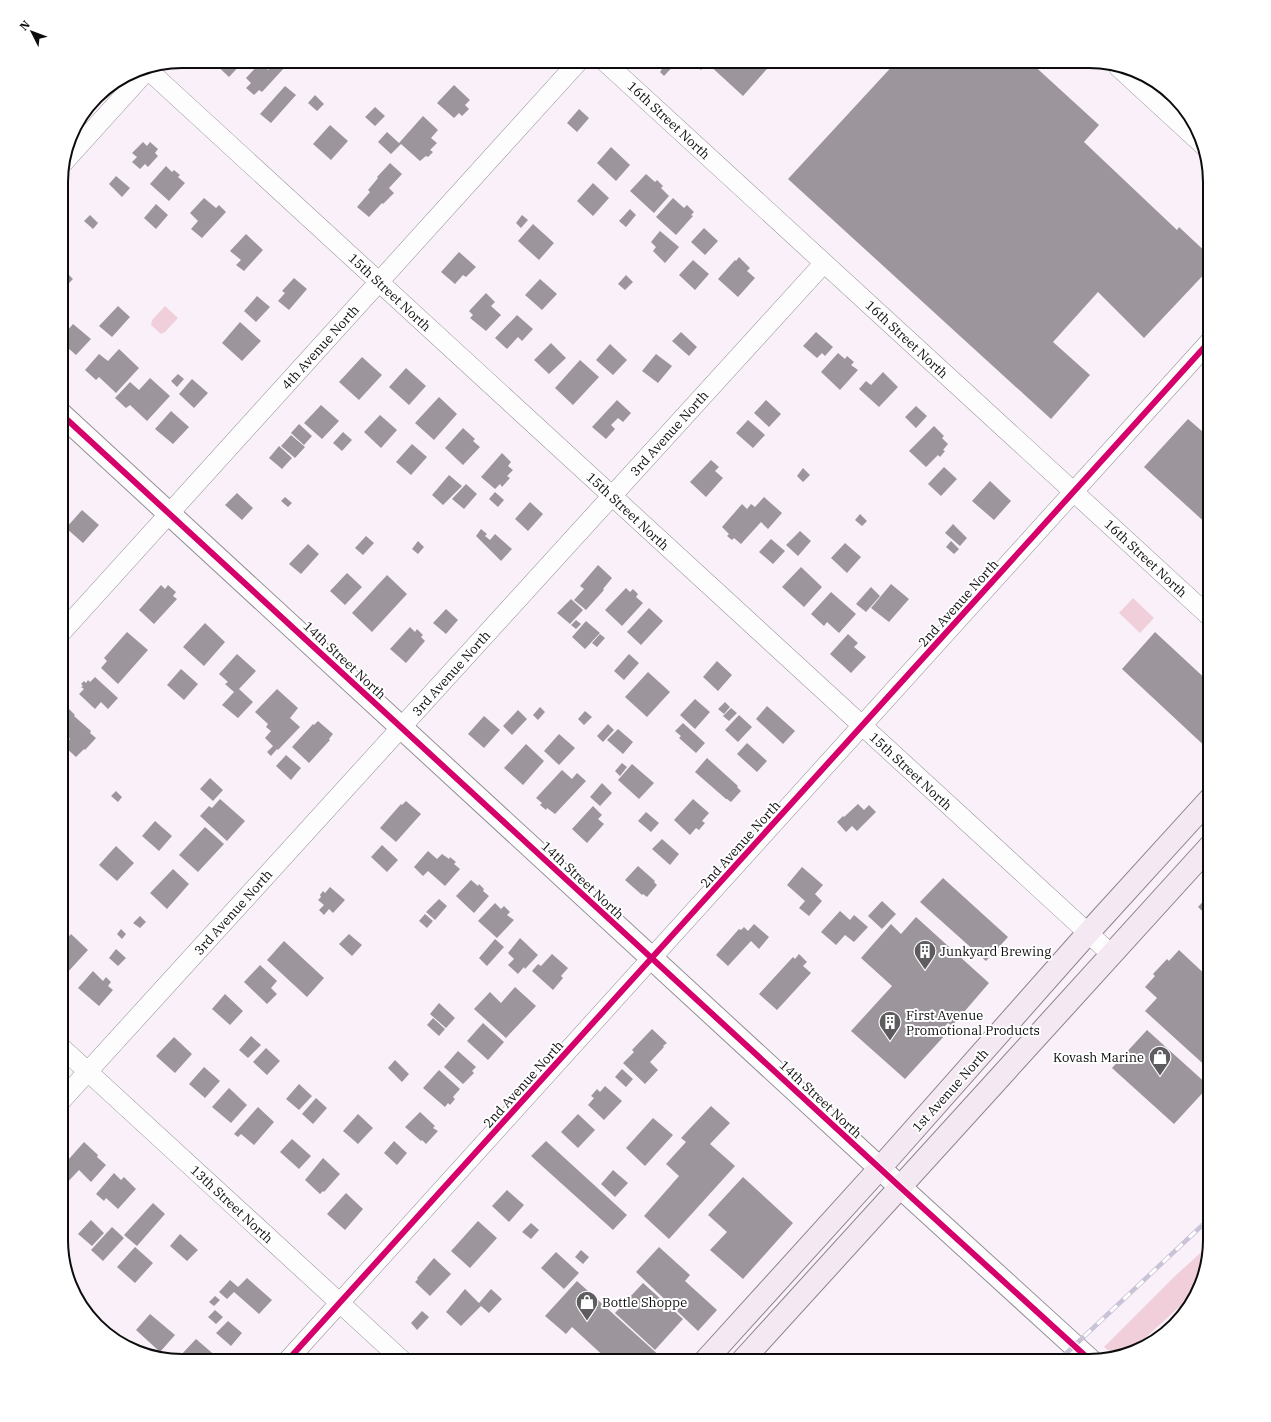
<svg xmlns="http://www.w3.org/2000/svg" width="1271" height="1422" font-family="'IBM Plex Serif',serif">
	<style>
		.green { fill: #f1cfda }
		.building { fill: #9c969c }
		.lines { fill: none; stroke-linecap: round; stroke-linejoin: round }
		.minor-casing { stroke: #938f93; stroke-width: 20 }
		.tertiary-casing { stroke: #938f93; stroke-width: 24 }
		.secondary-casing { stroke: #8a858a; stroke-width: 24 }
		.minor { stroke: #fefdfe; stroke-width: 19 }
		.tertiary { stroke: #fefdfe; stroke-width: 22 }
		.secondary { stroke: #f4e8f2; stroke-width: 22 }
		.rail-casing { stroke: #c9c3d7; stroke-width: 4.5 }
		.rail { stroke: #fff; stroke-width: 3; stroke-dasharray: 9; stroke-linecap: butt }
		.cycleway-casing { stroke: #fff; stroke-width: 8 }
		.cycleway { stroke: #d6006c; stroke-width: 6 }
		.labels { text-anchor: middle; stroke-width: 4; stroke-linejoin: round; paint-order: stroke }
		.street-label { font-size: 13px; fill: #0c0c0c; stroke: #fff }
		.poi-label { font-size: 13px; fill: #0c0c0c; stroke: #fff; text-anchor: start }
		.rim { fill: none; stroke: #0c0c0c; stroke-width: 2 }
	</style>
	<rect width="100%" height="100%" fill="#faf0fa"/>
	<!-- green -->
	<path class="green" d="M165,306L178,318L165,332L161,334L151,325L152,320Z
		M1133,598L1154,618L1140,633L1119,613Z
		M1209,1245L1198,1290L1134,1348C1121,1356 1115,1356 1104,1347L1174,1277Z"/>
	<!-- building -->
	<path class="building" d="M212,61H244L229,77Z
		M276,61H279L285,67L262,92L259,90L254,95L246,88L251,83L246,78L260,63L268,70Z
		M653,61H678L664,76L660,72L662,69Z
		M691,61H774L743,96L707,63L701,70Z
		M897,61H1029L1099,125L1084,142L1177,230L1179,227L1210,256V268L1144,338L1098,292L1053,342L1090,375L1051,419L788,179Z
		M454,85L470,100L465,105L469,109L462,116L459,113L454,118L437,103Z
		M285,86L296,95L271,123L260,114Z
		M315,95L324,104L317,111L308,103Z
		M375,107L385,116L375,126L365,117Z
		M579,109L589,118L577,132L567,123Z
		M423,116L438,130L431,138L437,143L430,150L433,152L428,157L426,156L420,161L401,144L391,154L378,142L387,132L399,143Z
		M330,125L348,141L331,160L313,144Z
		M143,142L147,146L150,142L158,149L155,153L158,156L148,167L145,164L140,169L132,162L137,157L132,153Z
		M611,147L630,165L616,181L597,163Z
		M390,163L402,174L389,188L394,193L383,204L382,203L369,217L357,207L370,192L368,190L378,178L377,177Z
		M166,166L172,172L174,170L180,175L178,177L185,183L169,201L150,184Z
		M646,174L655,182L657,180L663,186L661,188L669,196L654,213L630,191Z
		M116,176L130,188L122,197L109,184Z
		M593,183L609,198L593,216L577,201Z
		M204,198L216,208L219,205L226,212L202,238L191,229L198,221L190,213Z
		M673,198L684,208L687,205L694,212L691,215L693,216L676,235L656,217Z
		M156,204L168,215L156,229L144,218Z
		M630,209L636,215L626,227L619,221Z
		M90,215L98,223L93,229L84,221Z
		M522,215L528,220L521,228L516,223Z
		M533,224L554,243L539,260L518,241Z
		M704,228L718,241L705,255L691,242Z
		M660,231L679,247L665,263L653,251L656,247L651,242Z
		M246,234L263,250L244,271L236,265L241,260L230,251Z
		M459,252L476,267L466,277L463,275L455,284L441,272Z
		M739,257L750,268L747,271L755,278L738,297L718,279L735,260L736,261Z
		M693,260L709,274L695,290L679,275Z
		M63,269L73,279L61,291V271Z
		M626,275L633,282L625,290L618,284Z
		M294,278L307,289L289,310L278,301L285,293L282,291Z
		M540,279L557,294L542,310L525,295Z
		M486,293L495,302L491,306L501,315L486,331L470,318L473,315L469,311Z
		M257,296L270,307L256,322L244,311Z
		M118,306L130,317L112,337L99,326Z
		M517,315L533,329L522,341L518,337L507,349L495,338Z
		M240,322L261,341L242,361L222,343Z
		M73,324L91,339L76,355L61,342V338Z
		M681,332L697,347L689,356L672,341Z
		M816,332L833,347L825,356L822,353L817,358L803,346Z
		M551,343L566,358L549,374L534,360Z
		M610,344L627,360L613,375L596,360Z
		M119,349L139,368L116,393L99,377L96,380L85,370L99,354L108,361Z
		M838,353L845,359L847,356L854,362L851,365L858,370L840,390L821,372Z
		M656,354L672,366L658,383L642,371Z
		M362,357L382,375L359,400L339,382Z
		M580,360L599,377L573,405L555,388Z
		M406,368L426,386L409,405L389,387Z
		M883,372L898,387L879,407L859,389L866,381L871,385Z
		M178,374L184,379L177,387L171,381Z
		M150,378L170,396L147,421L130,405L126,408L115,398L130,382L139,390Z
		M192,379L208,393L194,408L179,394Z
		M439,397L457,414L434,440L415,423Z
		M617,400L631,413L623,422L618,418L611,425L615,429L606,439L592,427Z
		M766,400L781,414L769,427L754,413Z
		M321,405L339,421L322,439L304,423Z
		M916,406L927,416L916,428L905,417Z
		M171,411L189,427L173,444L155,429Z
		M380,415L397,430L381,448L364,432Z
		M1188,419L1210,438V527L1144,467Z
		M748,420L765,435L753,448L736,433Z
		M299,424L312,436L304,445L291,433Z
		M934,426L944,436L942,438L948,444L943,450L945,451L940,457L938,455L926,467L909,451Z
		M463,428L475,439L473,441L480,447L463,465L445,448Z
		M343,432L352,440L342,451L333,443Z
		M291,435L305,447L295,458L281,446Z
		M412,444L427,457L411,475L396,462Z
		M279,446L292,458L282,469L269,458Z
		M502,453L511,462L508,466L513,470L507,476L510,478L502,487L500,484L495,489L481,477Z
		M711,460L719,467L715,471L723,478L706,497L690,482Z
		M944,467L957,479L941,496L928,484Z
		M803,468L810,475L803,482L797,476Z
		M449,475L462,486L443,505L432,495Z
		M990,481L1011,501L994,520L972,501Z
		M466,484L477,494L464,509L452,499Z
		M495,492L504,500L498,507L489,499Z
		M237,493L253,508L242,520L225,505Z
		M285,497L292,503L288,507L281,501Z
		M764,497L782,513L768,529L761,522L741,544L734,538L732,540L727,536L729,534L722,527L742,504L747,509L751,504L755,507Z
		M530,502L543,514L528,531L515,519Z
		M82,510L99,525L83,543L66,528Z
		M860,514L867,521L862,526L855,520Z
		M953,524L967,538L960,546L945,533Z
		M481,529L487,534L485,536L490,540L495,534L512,549L501,561L476,536Z
		M800,531L811,541L798,556L786,545Z
		M366,536L374,543L363,555L355,548Z
		M771,539L785,551L773,564L759,552Z
		M418,541L424,547L418,554L412,549Z
		M951,541L959,549L954,554L946,547Z
		M845,543L861,557L847,573L831,558Z
		M308,544L319,554L301,574L289,564Z
		M598,565L612,578L603,589L604,590L586,610L574,600L584,589L580,586Z
		M801,567L822,587L804,607L782,587Z
		M347,573L362,587L345,605L330,591Z
		M387,575L407,594L372,632L352,613Z
		M891,584L909,599L889,622L871,608Z
		M161,585L165,589L168,585L176,592L173,596L177,599L154,624L139,610Z
		M871,587L880,596L866,612L856,604Z
		M626,588L630,592L633,589L638,594L636,597L643,603L622,626L605,610Z
		M831,592L856,614L839,633L827,622L824,626L811,614Z
		M571,599L583,610L570,624L557,613Z
		M649,608L663,621L641,645L627,632Z
		M446,609L458,620L446,634L433,623Z
		M576,620L581,624L576,629L571,625Z
		M586,621L600,633L585,649L572,637Z
		M205,623L225,642L204,666L183,647Z
		M410,627L415,632L417,629L423,635L421,637L425,641L406,663L390,649Z
		M127,632L148,650L118,684L101,668L107,661L104,658Z
		M1155,632L1210,683V751L1122,669Z
		M600,634L605,638L597,647L592,643Z
		M848,634L858,643L854,647L866,657L851,673L830,654Z
		M237,654L256,671L239,689L253,702L238,718L222,705L234,692L225,684L228,682L219,674Z
		M629,654L639,663L624,680L614,671Z
		M717,661L732,675L718,691L703,677Z
		M181,669L198,684L184,700L167,685Z
		M648,672L670,692L647,717L625,697Z
		M95,677L118,698L108,709L101,702L95,709L79,694L84,689L81,687L83,686L81,684L84,681L86,683L88,680L90,682Z
		M277,689L298,708L290,718L300,727L278,750L277,749L271,756L267,752L273,746L265,738L271,731L266,727L268,724L255,712Z
		M695,699L710,712L695,729L680,715Z
		M725,702L730,707L724,714L718,709Z
		M767,706L795,731L783,744L756,719Z
		M67,707L75,715L74,716L91,731L90,733L96,738L85,750L84,749L76,757L64,746L70,739L61,730V714Z
		M540,707L545,712L538,720L533,715Z
		M731,708L737,713L729,721L723,716Z
		M518,710L527,719L512,735L503,726Z
		M585,711L592,717L584,725L578,719Z
		M739,715L752,727L738,742L725,730Z
		M484,716L500,730L484,748L468,734Z
		M318,721L333,734L329,739L330,740L309,763L292,747L313,724L314,725Z
		M683,723L705,743L696,753L679,738L681,736L675,731Z
		M608,724L614,730L603,742L597,736Z
		M618,729L633,742L623,754L607,740Z
		M559,734L575,748L559,765L544,751Z
		M747,743L767,761L757,772L737,754Z
		M526,744L544,761L523,785L504,768Z
		M286,755L301,768L291,780L276,766Z
		M707,758L738,786L737,787L741,791L731,802L727,799H726L695,772Z
		M622,763L627,767L620,776L615,771Z
		M632,764L654,783L639,799L618,780Z
		M562,770L572,779L577,773L586,781L555,814L547,808L546,810L540,805L542,803L536,798Z
		M210,778L223,790L213,801L200,789Z
		M602,783L612,793L600,806L590,797Z
		M116,791L122,797L118,802L111,796Z
		M220,799L245,821L227,841L200,816L209,806L212,808Z
		M693,799L709,813L702,821L705,823L699,830L696,828L690,835L674,820Z
		M406,801L421,814L396,842L380,828L401,804L402,805Z
		M858,804L864,810L869,805L876,812L857,831L852,826L846,832L837,822L843,816L844,817Z
		M593,806L602,815L598,819L604,824L587,843L572,829Z
		M646,812L659,823L651,832L638,821Z
		M155,821L172,836L159,851L142,836Z
		M205,827L224,844L198,872L179,855Z
		M662,839L679,854L670,865L652,849Z
		M61,842L68,848L61,856Z
		M382,845L398,860L387,872L371,857Z
		M116,846L134,863L117,881L99,865Z
		M428,851L437,859L442,854L449,859L450,857L456,862L454,864L460,869L445,886L428,871L423,876L414,867Z
		M638,866L655,881L654,882L657,885L647,897L643,894L642,895L625,880Z
		M802,867L823,885L815,894L822,901L809,916L799,908L805,901L787,885Z
		M173,869L189,884L167,909L150,893Z
		M943,878L1008,937L986,961L920,902Z
		M471,880L478,886L479,884L484,889L483,891L489,896L474,913L456,896Z
		M330,887L345,900L333,913L329,909L324,915L319,910L324,905L318,900L321,897L320,895L323,891L325,893Z
		M1210,894V918L1198,907Z
		M439,899L447,906L435,920L426,912Z
		M882,901L896,914L882,929L868,916Z
		M495,903L501,909L504,906L510,912L507,915L514,920L497,938L478,921Z
		M840,911L850,920L854,915L868,927L854,942L845,935L836,945L821,932Z
		M425,914L433,921L427,928L419,921Z
		M140,916L146,922L140,928L133,923Z
		M916,917L989,983L952,1026L948,1023L941,1030L946,1034L905,1079L851,1031L892,986L861,958L891,924L901,934Z
		M754,924L769,937L759,949L751,941L728,966L716,955L739,929L741,930L744,927L748,931Z
		M121,929L126,934L122,939L117,934Z
		M71,934L88,950L66,974L61,970V946Z
		M349,934L362,945L352,956L339,944Z
		M520,938L538,955L525,969L524,967L518,974L508,965L514,959L508,953Z
		M495,939L504,947L487,966L479,958Z
		M284,941L324,978L307,997L267,960Z
		M116,949L126,958L118,966L109,958Z
		M1179,950L1210,979V1070L1145,1011L1157,998L1145,987L1155,976L1153,974L1167,959L1169,961Z
		M552,954L568,968L561,976L563,978L553,990L532,971L538,964L541,966Z
		M799,954L807,962L803,966L811,973L777,1010L759,994L793,957L795,959Z
		M260,965L277,981L271,988L277,994L267,1004L244,982Z
		M93,971L103,981L106,977L111,982L108,986L113,990L99,1006L78,988Z
		M515,987L536,1006L506,1038L474,1009L490,992L501,1003Z
		M225,994L243,1011L230,1025L212,1009Z
		M439,1003L455,1018L446,1028L430,1014Z
		M433,1018L445,1029L439,1036L427,1025Z
		M483,1023L504,1042L488,1060L467,1041Z
		M652,1029L667,1043L663,1046L664,1047L650,1062L658,1070L645,1084L623,1063L634,1052L632,1050Z
		M1147,1030L1209,1086L1174,1124L1112,1068Z
		M251,1036L261,1045L248,1058L239,1050Z
		M174,1037L192,1054L175,1073L156,1056Z
		M266,1048L280,1061L267,1075L253,1062Z
		M458,1051L476,1067L472,1071L474,1073L463,1084L444,1067Z
		M395,1060L409,1074L402,1082L388,1068Z
		M204,1067L220,1081L205,1098L189,1084Z
		M622,1069L633,1079L626,1087L615,1077Z
		M439,1070L460,1089L453,1097L455,1099L450,1105L448,1103L445,1107L423,1088Z
		M299,1084L312,1096L299,1110L286,1099Z
		M605,1086L622,1101L604,1120L588,1105L594,1098L591,1096L597,1089L600,1092Z
		M229,1088L247,1105L231,1123L212,1107Z
		M316,1098L327,1108L313,1124L302,1114Z
		M711,1106L730,1123L710,1144L735,1166L669,1239L644,1216L679,1176L666,1164L686,1142L681,1138Z
		M258,1107L274,1122L254,1145L241,1134L238,1137L234,1134Z
		M420,1112L435,1126L433,1128L438,1131L426,1144L422,1140L421,1141L405,1127Z
		M358,1114L373,1128L358,1144L343,1131Z
		M578,1114L595,1130L578,1148L561,1132Z
		M653,1118L673,1135L645,1166L626,1148Z
		M292,1139L311,1156L299,1169L280,1152Z
		M394,1141L407,1153L397,1165L384,1153Z
		M546,1141L627,1215L613,1230L531,1156Z
		M84,1142L98,1155L97,1157L106,1165L91,1182L79,1170L64,1186L61,1183V1168Z
		M323,1158L340,1174L324,1192L323,1191L320,1194L305,1180Z
		M613,1170L628,1183L615,1197L601,1184Z
		M114,1173L121,1180L124,1177L136,1189L118,1209L106,1198L104,1201L96,1194Z
		M743,1177L793,1223L743,1279L710,1250L727,1232L708,1215Z
		M507,1190L524,1205L509,1222L492,1206Z
		M346,1193L363,1209L345,1230L327,1214Z
		M153,1203L165,1214L137,1246L124,1235Z
		M91,1220L104,1233L92,1246L78,1234Z
		M478,1221L497,1238L470,1268L451,1251Z
		M531,1223L539,1230L531,1239L522,1232Z
		M112,1227L124,1238L103,1261L91,1250Z
		M180,1234L198,1250L187,1261L170,1246Z
		M135,1247L153,1263L135,1283L117,1267Z
		M659,1247L690,1275L685,1281L717,1310L698,1331L636,1272Z
		M581,1250L589,1257L583,1264L575,1257Z
		M556,1252L579,1273L564,1289L541,1268Z
		M434,1258L451,1274L430,1296L415,1282L418,1279L417,1278Z
		M247,1278L272,1300L259,1314L234,1292L227,1299L219,1292L230,1280L238,1287Z
		M577,1281L663,1359L661,1361H609L572,1327L566,1334L545,1316Z
		M643,1283L683,1319L655,1350L615,1313Z
		M465,1289L479,1303L491,1289L502,1299L489,1313L481,1306L461,1326L446,1312Z
		M215,1296L220,1300L214,1306L209,1302Z
		M215,1310L223,1317L216,1324L208,1317Z
		M422,1311L429,1317L417,1330L411,1323Z
		M150,1314L175,1335L160,1352L136,1330Z
		M228,1321L242,1333L231,1346L216,1333Z
		M196,1339L218,1358L215,1361H186L180,1356Z"/>
	<g class="lines">
		<!-- minor casing -->
		<g class="minor-casing">
			<path id="minor" d="M604,61L1210,617
				M1118,67L1204,146
				M146,68L1111,954
				M64,162L150,67
				M61,633L579,61
				M61,1047L403,1361
				M61,1101L824,263
				M287,1361L1210,341"/>
		</g>
		<!-- tertiary casing -->
		<g class="tertiary-casing">
			<path id="tertiary" d="M61,414L899,1186L1091,1361"/>
		</g>
		<!-- secondary casing -->
		<g class="secondary-casing">
			<path id="secondary" d="M705,1361L880,1168L1088,933L1210,799
				M742,1361L1210,846"/>
		</g>
		<!-- minor -->
		<use href="#minor" class="minor"/>
		<!-- tertiary -->
		<use href="#tertiary" class="tertiary"/>
		<!-- secondary -->
		<use href="#secondary" class="secondary"/>
		<!-- rail casing -->
		<g class="rail-casing">
			<path id="rail" d="M1058,1361L1210,1218"/>
		</g>
		<!-- rail -->
		<use href="#rail" class="rail"/>
		<!-- cycleway casing -->
		<g class="cycleway-casing">
			<path id="cycleway" d="M61,414L899,1186L1091,1361
				M287,1361L1210,341"/>
		</g>
		<!-- cycleway -->
		<use href="#cycleway" class="cycleway"/>
	</g>
	<!-- icons -->
	<defs>
		<g id="building-pin" transform="scale(1.15)"><path d="M0 17L-7.5 6A9.5 9.5 0 1 1 7.5 6Z" fill="#5f5c5f" stroke="#fff"/><path d="M-4-6H4V6H1V3H-1V6H-4ZM-2.5-4.3h1.7v1.8h-1.7ZM.8-4.3h1.7v1.8H.8ZM-2.5-1h1.7V.8h-1.7ZM.8-1h1.7V.8H.8Z" fill="#fff"/></g>
		<g id="shop-pin" transform="scale(1.15)"><path d="M0 17L-7.5 6A9.5 9.5 0 1 1 7.5 6Z" fill="#5f5c5f" stroke="#fff"/><path d="M-5-2.5h2.3a2.7 3.5 0 0 1 5.4 0H5L5.5 6h-11ZM-1.5-2.5h3a1.5 2.3 0 0 0-3 0Z" fill="#fff"/></g>
	</defs>
	<g fill-rule="evenodd">
		<use href="#building-pin" x="925" y="951"/>
		<use href="#building-pin" x="890" y="1022"/>
		<use href="#shop-pin" x="1160" y="1057"/>
		<use href="#shop-pin" x="587" y="1302"/>
	</g>
	<g class="labels">
		<!-- street labels -->
		<g class="street-label">
			<text transform="translate(669 120) rotate(43)" y="5">16th Street North</text>
			<text transform="translate(390 292) rotate(43)" y="5">15th Street North</text>
			<text transform="translate(907 339) rotate(43)" y="5">16th Street North</text>
			<text transform="translate(320 347) rotate(-48)" y="5">4th Avenue North</text>
			<text transform="translate(669 433) rotate(-48)" y="5">3rd Avenue North</text>
			<text transform="translate(628 511) rotate(43)" y="5">15th Street North</text>
			<text transform="translate(1146 558) rotate(43)" y="5">16th Street North</text>
			<text transform="translate(958 603) rotate(-48)" y="5">2nd Avenue North</text>
			<text transform="translate(345 660) rotate(43)" y="5">14th Street North</text>
			<text transform="translate(451 673) rotate(-48)" y="5">3rd Avenue North</text>
			<text transform="translate(911 771) rotate(43)" y="5">15th Street North</text>
			<text transform="translate(740 844) rotate(-48)" y="5">2nd Avenue North</text>
			<text transform="translate(583 880) rotate(43)" y="5">14th Street North</text>
			<text transform="translate(233 912) rotate(-48)" y="5">3rd Avenue North</text>
			<text transform="translate(523 1084) rotate(-48)" y="5">2nd Avenue North</text>
			<text transform="translate(950 1090) rotate(-48)" y="5">1st Avenue North</text>
			<text transform="translate(821 1099) rotate(43)" y="5">14th Street North</text>
			<text transform="translate(232 1204) rotate(43)" y="5">13th Street North</text>
		</g>
		<!-- poi labels -->
		<g class="poi-label">
			<text x="940" y="956">Junkyard Brewing</text>
			<text x="906" y="1020">First Avenue<tspan x="906" dy="15">Promotional Products</tspan></text>
			<text x="1144" y="1062" text-anchor="end">Kovash Marine</text>
			<text x="602" y="1307">Bottle Shoppe</text>
		</g>
	</g>
	<!-- crop -->
	<path d="M0 0H1271V1422H0ZM182 68H1089A114 114 0 0 1 1203 182V1240A114 114 0 0 1 1089 1354H182A114 114 0 0 1 68 1240V182A114 114 0 0 1 182 68Z" fill="#fff" fill-rule="evenodd"/>
	<path class="rim" d="M182 68H1089A114 114 0 0 1 1203 182V1240A114 114 0 0 1 1089 1354H182A114 114 0 0 1 68 1240V182A114 114 0 0 1 182 68Z"/>
	<!-- north arrow -->
	<g transform="translate(32 32) rotate(312)" stroke="#ffffff" stroke-width="3" paint-order="stroke">
	<path d="M0-3L7 15L0 10L-7 15Z" fill="#0c0c0c"/>
	<text y="-6" font-size="11" font-weight="bold" text-anchor="middle" fill="#0c0c0c">N</text>
	</g>
</svg>
